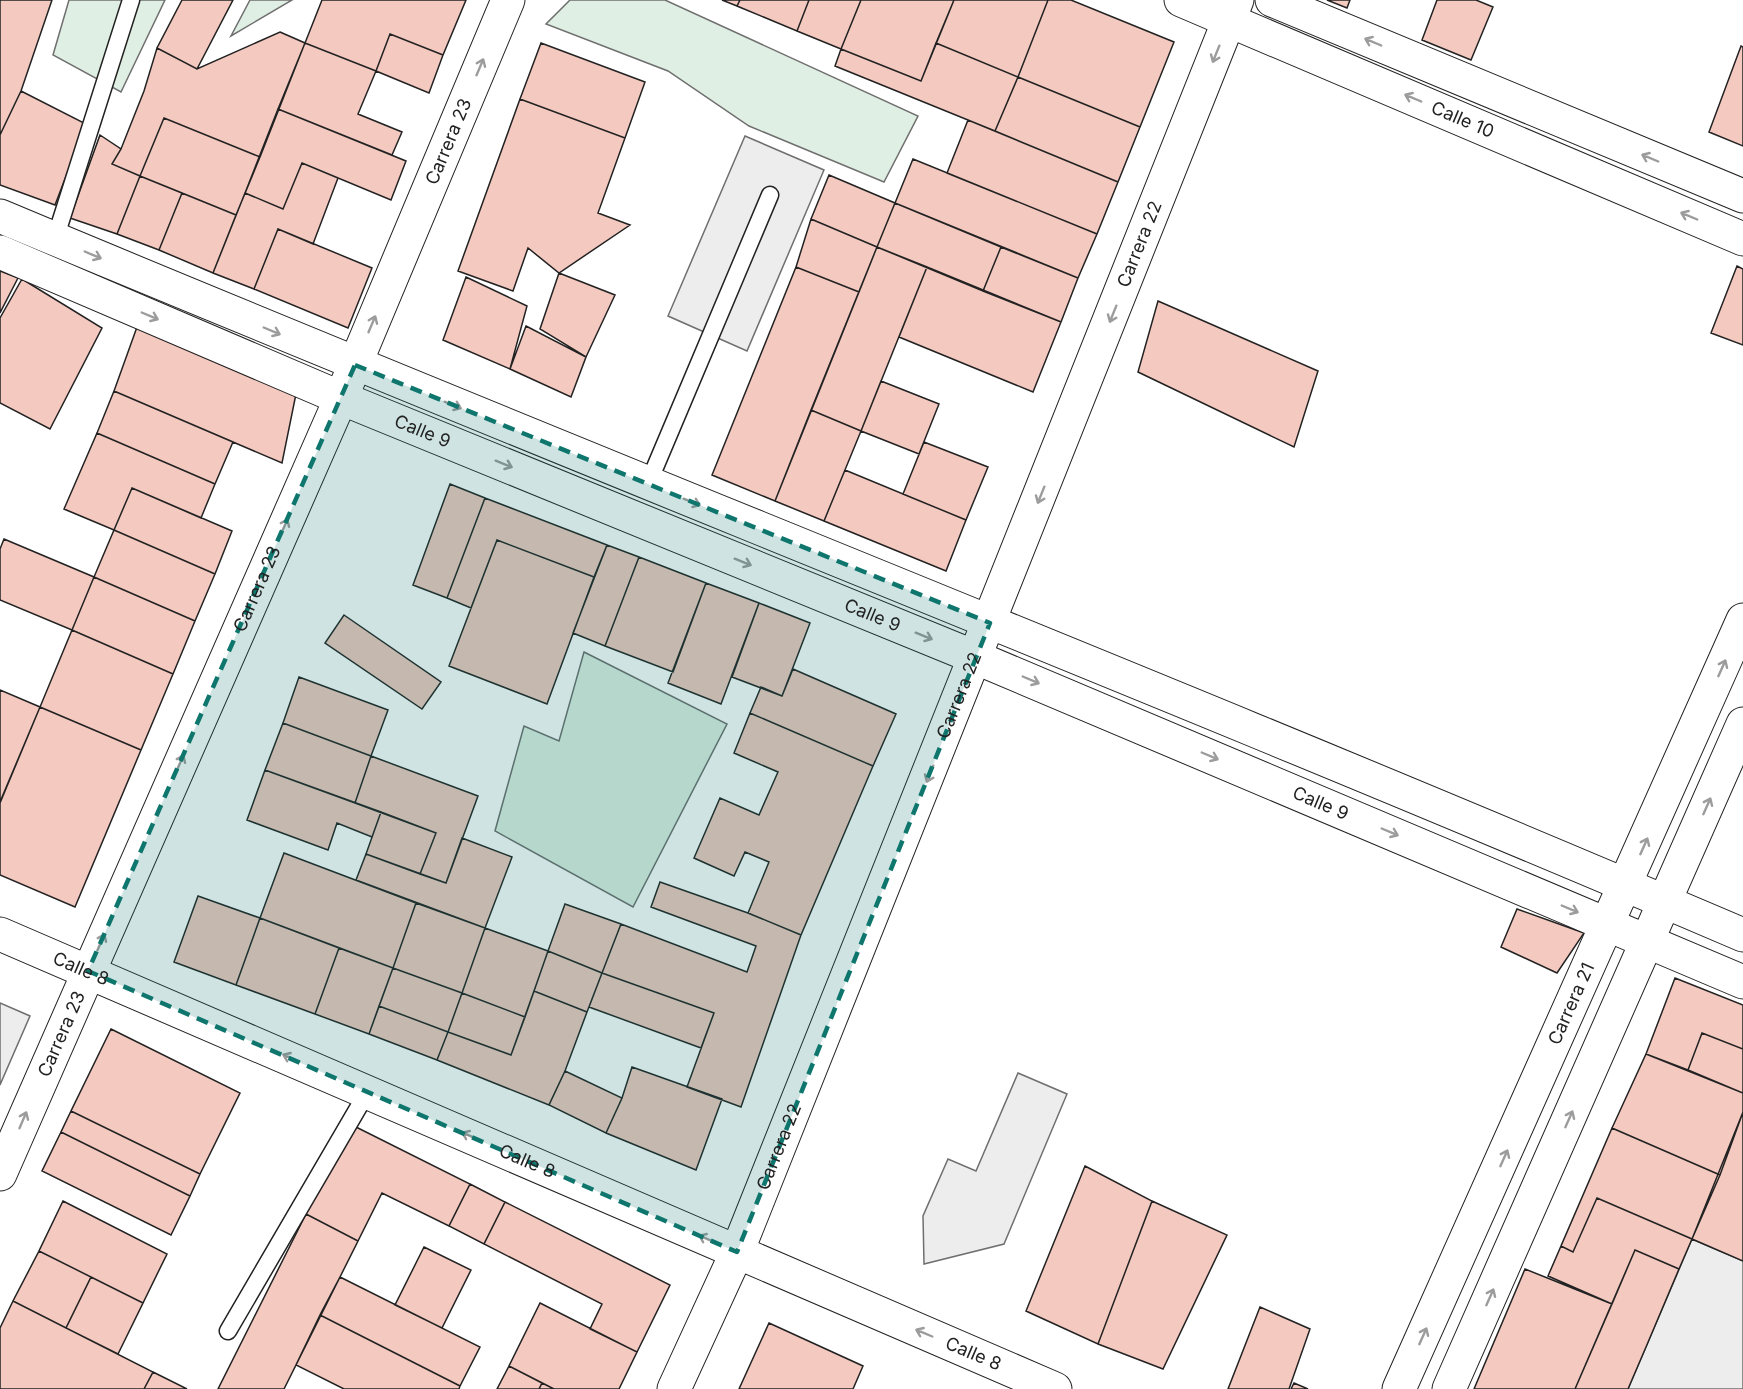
<svg xmlns="http://www.w3.org/2000/svg" width="1743" height="1389" font-family="Inter,sans-serif">
	<style>
		.green { fill: #e0efe3; stroke: #6f6f6f; stroke-width: 1.5 }
		.parking { fill: #ededed; stroke: #6f6f6f; stroke-width: 1.5 }
		.building { fill: #f3c9c0; stroke: #222; stroke-width: 1.5 }
		.lines { fill: none; stroke-linecap: round; stroke-linejoin: round }
		.service-casing { stroke: #222; stroke-width: 19 }
		.minor-casing { stroke: #222; stroke-width: 35 }
		.tertiary-casing { stroke: #222; stroke-width: 35 }
		.secondary-casing { stroke: #222; stroke-width: 35 }
		.service { stroke: #fff; stroke-width: 16 }
		.minor { stroke: #fff; stroke-width: 33 }
		.tertiary { stroke: #fff; stroke-width: 33 }
		.secondary { stroke: #fff; stroke-width: 33 }
		.oneway { stroke: #9c9c9c }
		.marked { fill: #0f766e; fill-opacity: 0.2; stroke: #0f766e; stroke-width: 4.5; stroke-dasharray: 12 8; stroke-linejoin: round }
		.labels { text-anchor: middle; stroke-width: 4.5; stroke-linejoin: round; paint-order: stroke }
		.street-label { font-size: 18px; fill: #222; stroke: #fff }
	</style>
	<rect width="100%" height="100%" fill="#fff"/>
	<!-- green -->
	<path class="green" d="M69,0H165L121,92L53,55Z
		M250,0H292L231,36Z
		M570,0H665L918,116L884,182L749,126L668,71L546,24Z
		M584,652L727,724L633,907L495,831L524,726L559,741Z"/>
	<!-- parking -->
	<path class="parking" d="M745,136L824,170L747,351L668,316Z
		M0,1003L30,1016L0,1085Z
		M1018,1073L1067,1094L1004,1244L924,1264L923,1216L948,1159L976,1171Z
		M1692,1239L1743,1261V1389H1628Z"/>
	<!-- building -->
	<path class="building" d="M0,0H52L21,91L0,135Z
		M182,0H233L197,69L157,48Z
		M322,0H466L443,55L390,34L376,71L305,43Z
		M722,0H740L737,6Z
		M740,0H809L797,31L737,6Z
		M809,0H861L841,49L797,31Z
		M861,0H954L921,81L841,49Z
		M954,0H1048L1018,77L936,43Z
		M1048,0H1071L1174,42L1140,127L1018,77Z
		M1327,0H1350L1347,8Z
		M1437,0H1476L1493,7L1471,60L1422,40Z
		M280,32L305,43L260,157L164,118L140,176L112,164L121,149L144,91L157,48L197,69Z
		M390,34L443,55L429,93L376,71Z
		M305,43L376,71L358,114L402,132L392,155L278,109Z
		M541,43L645,82L625,138L520,99Z
		M936,43L1018,77L995,131L835,66L841,49L921,81Z
		M1741,46L1743,47V146L1709,132Z
		M1018,77L1140,127L1118,182L995,131Z
		M21,91L86,124L55,205L0,185V135Z
		M520,99L625,138L598,213L630,225L559,273L528,248L513,291L458,271Z
		M278,109L406,161L391,200L302,163L283,209L245,193Z
		M164,118L260,157L236,215L140,176Z
		M968,120L1118,182L1097,234L947,173Z
		M100,135L121,149L112,164L140,176L117,234L70,218Z
		M913,159L1097,234L1078,278L895,203Z
		M302,163L338,178L313,244L278,229L254,289L213,273L245,193L283,209Z
		M829,175L895,203L877,247L811,219Z
		M140,176L182,193L159,250L117,234Z
		M182,193L236,215L213,273L159,250Z
		M895,203L1001,247L983,291L877,247Z
		M811,219L877,247L859,292L796,267Z
		M278,229L372,268L348,328L254,289Z
		M877,247L927,267L861,431L811,410Z
		M1001,247L1078,278L1061,322L983,291Z
		M1737,266L1743,269V345L1711,333Z
		M796,267L859,292L775,501L712,475Z
		M927,267L1061,322L1033,392L899,337Z
		M0,271L18,278L0,313Z
		M559,273L615,295L586,357L540,329Z
		M466,277L527,306L510,369L443,340Z
		M22,279L102,328L50,429L0,403V318Z
		M1158,301L1318,371L1294,447L1138,372Z
		M526,326L586,357L571,397L510,369Z
		M137,327L296,394L282,463L114,391Z
		M881,381L939,404L919,454L861,431Z
		M114,391L233,442L215,484L97,433Z
		M811,410L861,431L824,521L775,501Z
		M97,433L215,484L201,518L132,488L114,530L64,509Z
		M924,442L988,467L966,520L903,494Z
		M845,470L966,520L946,571L824,521Z
		M450,484L485,498L447,598L413,585Z
		M132,488L232,531L215,574L114,530Z
		M485,498L607,545L594,577L497,540L471,608L447,598Z
		M114,530L215,574L195,621L94,577Z
		M4,539L94,577L72,630L0,600V549Z
		M497,540L594,577L547,704L449,666Z
		M607,545L639,557L605,646L573,633Z
		M639,557L706,583L673,672L605,646Z
		M94,577L195,621L173,674L72,630Z
		M706,583L759,603L721,704L668,683Z
		M759,603L810,623L782,696L732,677Z
		M344,615L441,682L422,709L325,643Z
		M72,630L173,674L141,750L40,707Z
		M793,669L896,714L873,766L750,713L761,687L782,696Z
		M299,677L388,710L371,756L283,723Z
		M0,690L40,707L0,802Z
		M40,707L141,750L75,907L0,875V803Z
		M750,713L873,766L801,935L748,913L769,862L745,852L734,876L694,858L720,798L759,815L778,772L734,753Z
		M283,723L371,756L355,803L265,770Z
		M371,756L478,796L446,883L420,874L436,833L355,803Z
		M265,770L381,812L372,837L337,823L328,850L247,820Z
		M381,812L436,833L420,874L366,854Z
		M462,838L512,857L485,928L356,880L366,854L446,883Z
		M284,853L416,903L393,968L260,918Z
		M660,882L748,913L801,935L741,1107L687,1087L714,1013L602,973L621,924L747,972L756,946L651,907Z
		M198,896L260,918L236,985L174,962Z
		M416,903L485,928L462,993L393,968Z
		M565,904L621,924L602,973L548,951Z
		M1517,909L1584,933L1557,973L1501,947Z
		M260,918L339,948L315,1014L236,985Z
		M485,928L548,951L525,1017L462,993Z
		M339,948L393,968L369,1034L315,1014Z
		M548,951L602,973L587,1012L534,991Z
		M393,968L462,993L448,1032L379,1006Z
		M602,973L714,1013L701,1048L589,1007Z
		M1675,978L1743,1005V1049L1702,1033L1688,1070L1646,1054Z
		M534,991L587,1012L565,1071L549,1105L437,1060L448,1032L511,1055Z
		M462,993L525,1017L511,1055L448,1032Z
		M379,1006L448,1032L437,1060L369,1034Z
		M111,1029L240,1093L200,1174L71,1111Z
		M1702,1033L1743,1049V1093L1688,1070Z
		M1646,1054L1743,1093V1112L1720,1175L1612,1128Z
		M632,1067L722,1099L696,1170L606,1133L622,1098Z
		M565,1071L622,1098L606,1133L549,1105Z
		M71,1111L200,1174L190,1196L61,1132Z
		M1743,1112V1261L1692,1239Z
		M350,1124L470,1184L449,1226L382,1193L358,1241L306,1214Z
		M1612,1128L1720,1175L1692,1239L1597,1198L1573,1252L1561,1246Z
		M61,1132L190,1196L171,1235L42,1171Z
		M1085,1166L1152,1201L1098,1344L1026,1311Z
		M470,1184L505,1202L484,1244L449,1226Z
		M1597,1198L1692,1239L1679,1269L1635,1250L1612,1304L1548,1276L1561,1246L1573,1252Z
		M63,1201L167,1254L143,1303L39,1251Z
		M1152,1201L1227,1235L1163,1369L1098,1344Z
		M505,1202L670,1285L637,1352L590,1329L602,1304L484,1244Z
		M306,1214L358,1241L284,1389H218Z
		M424,1247L471,1270L442,1328L395,1305Z
		M1635,1250L1679,1269L1646,1347L1628,1389H1575Z
		M39,1251L91,1277L66,1328L13,1301Z
		M1525,1269L1612,1304L1575,1389H1474Z
		M91,1277L143,1303L118,1354L66,1328Z
		M340,1277L480,1347L460,1386L320,1315Z
		M13,1301L153,1372L144,1389H0V1328Z
		M540,1303L637,1352L619,1389H554L509,1366Z
		M1260,1307L1310,1329L1289,1389H1228Z
		M320,1315L460,1386L459,1389H344L296,1365Z
		M769,1323L863,1366L853,1389H739Z
		M509,1366L542,1383L539,1389H497Z
		M153,1372L187,1389H144Z
		M542,1383L554,1389H539Z
		M1294,1383L1308,1389H1291Z"/>
	<g class="lines">
		<!-- service casing -->
		<g class="service-casing">
			<path id="service" d="M55,239L131,0
				M648,484L770,195
				M228,1331L368,1091"/>
		</g>
		<!-- minor casing -->
		<g class="minor-casing">
			<g id="minor">
				<path id="s1" d="M0,934L1055,1389"/>
				<path id="s2" d="M0,1174L341,398"/>
				<path id="s3" d="M674,1389L737,1252L1237,0"/>
				<path id="s4" d="M1399,1389L1743,620"/>
				<path d="M1449,1389L1743,724"/>
			</g>
		</g>
		<!-- tertiary casing -->
		<g class="tertiary-casing">
			<g id="tertiary">
				<path id="s5" d="M341,398L508,0"/>
			</g>
		</g>
		<!-- secondary casing -->
		<g class="secondary-casing">
			<g id="secondary">
				<path id="s6" d="M1181,0L1743,239"/>
				<path d="M1272,0L1743,196"/>
				<path d="M0,216C580,459 1165,688 1743,935"/>
				<path id="s7" d="M0,252L341,398L977,658L1743,982"/>
			</g>
		</g>
		<!-- service -->
		<use href="#service" class="service"/>
		<!-- minor -->
		<use href="#minor" class="minor"/>
		<!-- tertiary -->
		<use href="#tertiary" class="tertiary"/>
		<!-- secondary -->
		<use href="#secondary" class="secondary"/>
	</g>
	<!-- one-way arrows -->
	<defs><path id="oneway-shaft" d="M-6 0H5M1.5-3L5.5 0L1.5 3" fill="none" stroke-width="1.6" stroke-linecap="round" stroke-linejoin="round" transform="scale(1.5)"/></defs>
	<g class="oneway">
		<use href="#oneway-shaft" transform="translate(1373 42) rotate(-157)"/>
		<use href="#oneway-shaft" transform="translate(1216 54) rotate(112)"/>
		<use href="#oneway-shaft" transform="translate(480 67) rotate(-67)"/>
		<use href="#oneway-shaft" transform="translate(1413 98) rotate(-157)"/>
		<use href="#oneway-shaft" transform="translate(1650 158) rotate(-157)"/>
		<use href="#oneway-shaft" transform="translate(1689 216) rotate(-157)"/>
		<use href="#oneway-shaft" transform="translate(93 255) rotate(23)"/>
		<use href="#oneway-shaft" transform="translate(1113 314) rotate(112)"/>
		<use href="#oneway-shaft" transform="translate(150 316) rotate(23)"/>
		<use href="#oneway-shaft" transform="translate(372 324) rotate(-67)"/>
		<use href="#oneway-shaft" transform="translate(272 331) rotate(23)"/>
		<use href="#oneway-shaft" transform="translate(453 405) rotate(22)"/>
		<use href="#oneway-shaft" transform="translate(504 464) rotate(22)"/>
		<use href="#oneway-shaft" transform="translate(1041 495) rotate(112)"/>
		<use href="#oneway-shaft" transform="translate(692 502) rotate(22)"/>
		<use href="#oneway-shaft" transform="translate(284 527) rotate(-66)"/>
		<use href="#oneway-shaft" transform="translate(743 562) rotate(22)"/>
		<use href="#oneway-shaft" transform="translate(924 636) rotate(22)"/>
		<use href="#oneway-shaft" transform="translate(1722 668) rotate(-66)"/>
		<use href="#oneway-shaft" transform="translate(1031 680) rotate(23)"/>
		<use href="#oneway-shaft" transform="translate(1210 756) rotate(23)"/>
		<use href="#oneway-shaft" transform="translate(180 763) rotate(-66)"/>
		<use href="#oneway-shaft" transform="translate(930 774) rotate(112)"/>
		<use href="#oneway-shaft" transform="translate(1707 806) rotate(-66)"/>
		<use href="#oneway-shaft" transform="translate(1390 832) rotate(23)"/>
		<use href="#oneway-shaft" transform="translate(1644 846) rotate(-66)"/>
		<use href="#oneway-shaft" transform="translate(1570 909) rotate(23)"/>
		<use href="#oneway-shaft" transform="translate(101 942) rotate(-66)"/>
		<use href="#oneway-shaft" transform="translate(291 1058) rotate(-157)"/>
		<use href="#oneway-shaft" transform="translate(1569 1119) rotate(-66)"/>
		<use href="#oneway-shaft" transform="translate(23 1120) rotate(-67)"/>
		<use href="#oneway-shaft" transform="translate(470 1136) rotate(-156)"/>
		<use href="#oneway-shaft" transform="translate(1504 1158) rotate(-66)"/>
		<use href="#oneway-shaft" transform="translate(707 1239) rotate(-156)"/>
		<use href="#oneway-shaft" transform="translate(1490 1297) rotate(-66)"/>
		<use href="#oneway-shaft" transform="translate(924 1333) rotate(-157)"/>
		<use href="#oneway-shaft" transform="translate(1423 1336) rotate(-66)"/>
	</g>
	<!-- marked area -->
	<path class="marked" d="M355,365L990,623L737,1252L88,971Z"/>
	<g class="labels">
		<!-- street labels -->
		<g class="street-label">
			<text dy="6" stroke="none"><textPath href="#s6" startOffset="306">Calle 10</textPath></text>
			<text dy="6" stroke="none"><textPath href="#s5" startOffset="278">Carrera 23</textPath></text>
			<text dy="6" stroke="none"><textPath href="#s3" startOffset="1236">Carrera 22</textPath></text>
			<text dy="6" stroke="none"><textPath href="#s7" startOffset="459">Calle 9</textPath></text>
			<text dy="6" stroke="none"><textPath href="#s2" startOffset="639">Carrera 23</textPath></text>
			<text dy="6" stroke="none"><textPath href="#s7" startOffset="945">Calle 9</textPath></text>
			<text dy="6" stroke="none"><textPath href="#s3" startOffset="750">Carrera 22</textPath></text>
			<text dy="6" stroke="none"><textPath href="#s7" startOffset="1431">Calle 9</textPath></text>
			<text dy="6" stroke="none"><textPath href="#s1" startOffset="88">Calle 8</textPath></text>
			<text dy="6" stroke="none"><textPath href="#s4" startOffset="422">Carrera 21</textPath></text>
			<text dy="6" stroke="none"><textPath href="#s2" startOffset="153">Carrera 23</textPath></text>
			<text dy="6" stroke="none"><textPath href="#s3" startOffset="264">Carrera 22</textPath></text>
			<text dy="6" stroke="none"><textPath href="#s1" startOffset="574">Calle 8</textPath></text>
			<text dy="6" stroke="none"><textPath href="#s1" startOffset="1060">Calle 8</textPath></text>
		</g>
	</g>
</svg>
